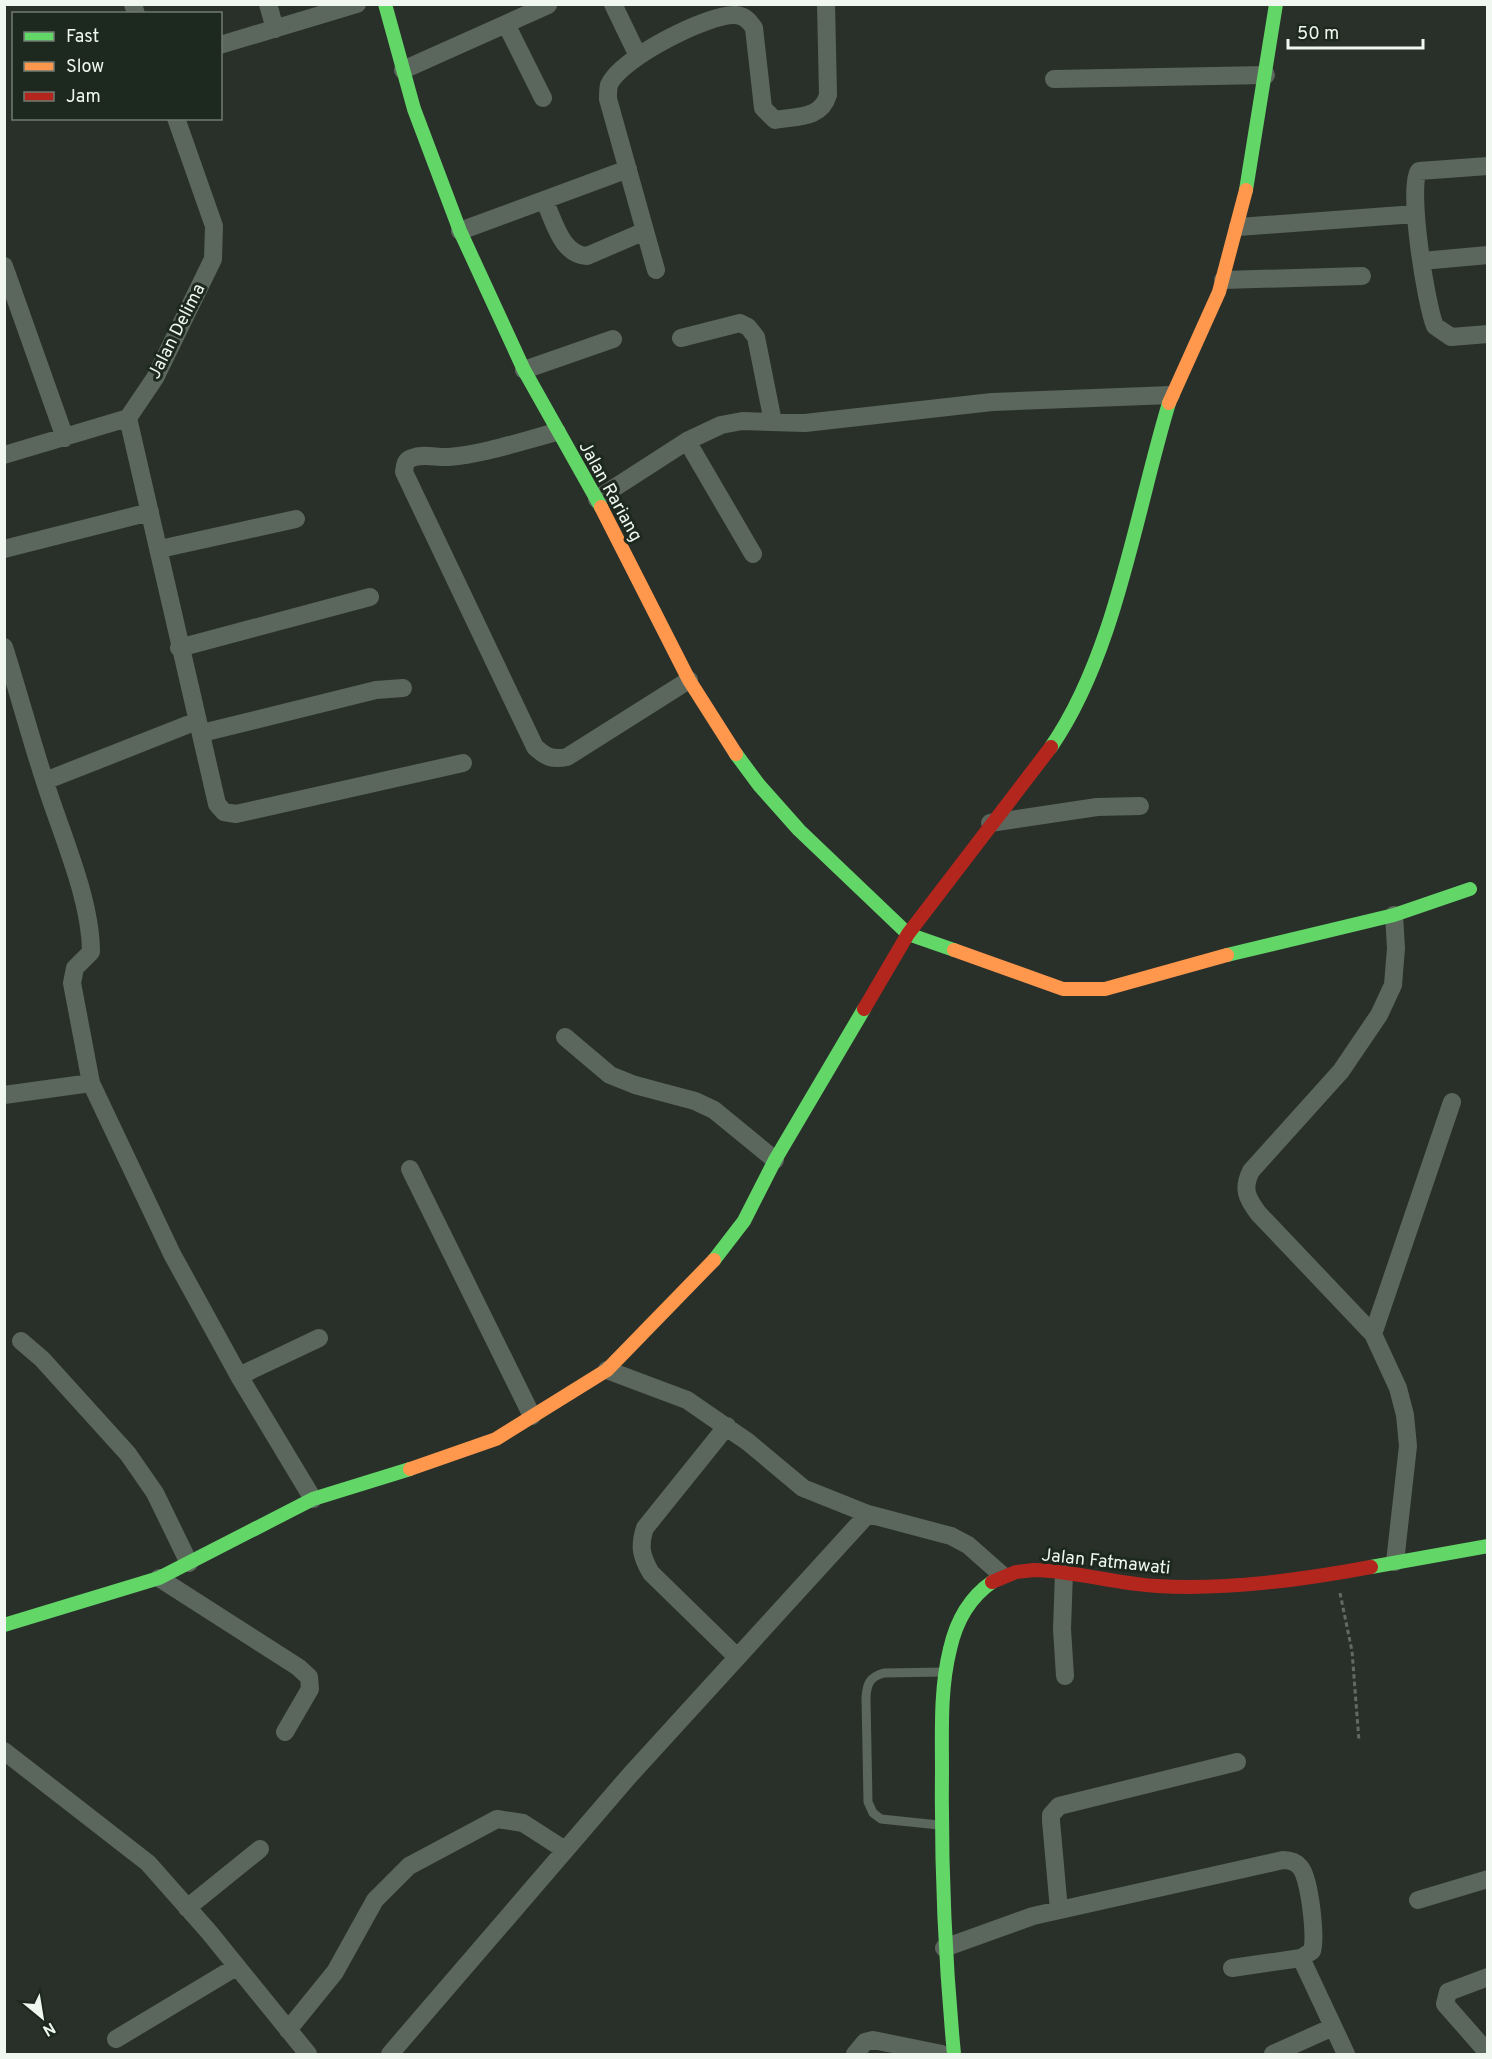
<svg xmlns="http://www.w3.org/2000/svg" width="1492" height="2059" font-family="Overpass,sans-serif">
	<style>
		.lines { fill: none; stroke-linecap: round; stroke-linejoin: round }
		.path { stroke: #626a63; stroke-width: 3; stroke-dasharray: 4.5 3; stroke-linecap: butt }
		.lane { stroke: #5b665d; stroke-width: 9 }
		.street { stroke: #5b665d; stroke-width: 18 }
		.fast { stroke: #63d668; stroke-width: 14 }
		.slow { stroke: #ff974d; stroke-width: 14 }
		.jam { stroke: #b3261e; stroke-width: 14 }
		.labels { text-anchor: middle; stroke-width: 6; stroke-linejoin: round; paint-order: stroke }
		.street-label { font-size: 18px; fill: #eff7f0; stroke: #1d291f }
	</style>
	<rect width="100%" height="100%" fill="#29302a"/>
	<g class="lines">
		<!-- path -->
		<path class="path" d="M1340,1593L1352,1651L1359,1741"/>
		<!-- lane -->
		<path class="lane" d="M939,1825L881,1819L873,1813L868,1802L866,1697C867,1683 870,1677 884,1673L944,1672"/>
		<!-- street -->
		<path class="street" d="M133,4L136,14
			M268,4L275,29
			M613,4L638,56
			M506,24L543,98
			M220,45L357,4
			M403,70L548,5
			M1054,79L1266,75
			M1488,166L1419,171C1407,186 1426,305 1435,326L1451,337L1488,334
			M544,200C554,220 561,255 587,256L645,231
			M1238,227L1415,214
			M460,231L628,169
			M1422,261L1488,255
			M4,266L65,438
			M656,270L608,99C608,95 608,89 609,85C619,59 709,13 736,15C745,16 749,21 754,28L763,108L775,120C797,116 821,119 828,95L826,4
			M1223,280L1362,276
			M681,338L740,323L748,327L756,337L773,422
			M524,370L613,339
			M128,418L217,804L224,812L236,814L463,763
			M557,432C522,441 485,454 449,457C437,458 424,453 412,458C405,460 405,465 404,472L535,747C546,757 552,760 567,757L689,680
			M687,441L753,554
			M4,455L128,418L155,378L213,259L214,226L176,118
			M597,499L687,441L721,425L742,421L805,423L992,402L1171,395
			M4,549L150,512
			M160,549L296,519
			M4,647C18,691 30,736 44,779C60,831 91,898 91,952L75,968L72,983L91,1083L172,1254L239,1376L313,1499
			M179,648L370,597
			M202,733L376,690L403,688
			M45,781L197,721
			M990,823L1097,807L1140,806
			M1394,915L1396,948L1393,985L1379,1015L1341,1071L1251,1171C1242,1189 1247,1198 1258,1213L1373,1334L1398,1388L1405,1415L1408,1446L1395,1562
			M565,1037L610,1075L635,1085L695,1101L714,1110L775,1160
			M4,1095L91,1083
			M410,1169L532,1416
			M1373,1334L1452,1102
			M21,1341L42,1359L128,1454L155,1493L189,1563
			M607,1370L687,1400L748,1442L803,1488L868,1514L951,1536L968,1545L1002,1575
			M239,1376L319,1338
			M727,1426L645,1528C639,1546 641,1556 651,1573L737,1657
			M1064,1572L1062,1629L1065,1676
			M159,1578L298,1667L309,1677L310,1689L285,1732
			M4,1751L148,1863L209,1932L308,2054
			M1418,1900L1488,1879
			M187,1908L260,1849
			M1059,1910L1051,1821V1815L1059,1806L1237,1762
			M944,1948L1033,1916L1283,1860C1289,1860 1296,1862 1300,1867C1310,1878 1316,1937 1312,1951L1301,1958L1232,1968
			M1301,1958L1346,2054
			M1488,1977L1448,1992L1445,2004L1488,2053
			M288,2030L335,1972L375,1900L409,1866L497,1819L523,1823L565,1850
			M116,2039L236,1967
			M390,2054L630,1775L868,1514
			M855,2054L865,2042L873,2040L942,2054
			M1273,2054L1333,2027"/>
		<!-- fast -->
		<path class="fast" d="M385,4L414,109L460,231L524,370L601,507
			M1246,190L1276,4
			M1051,747C1116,653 1136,511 1169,403
			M736,754L759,785L799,830L908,934L954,950
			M1227,955L1394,915L1470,889
			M714,1260L744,1221L775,1160L864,1009
			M1371,1567L1488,1546
			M4,1625L159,1578L313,1499L410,1469
			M954,2054C945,1960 941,1866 942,1772C942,1731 940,1689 950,1649C956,1622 969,1598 992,1582"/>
		<!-- slow -->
		<path class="slow" d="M1169,403L1219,292L1246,190
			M601,507L689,680L736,754
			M954,950L1063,989H1105L1227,955
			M410,1469L496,1439L607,1370L714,1260"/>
		<!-- jam -->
		<path class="jam" d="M864,1009L908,934L1051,747
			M992,1582L1016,1572L1034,1570C1076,1571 1116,1584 1157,1586C1228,1590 1301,1580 1371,1567"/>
	</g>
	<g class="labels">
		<!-- street labels -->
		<g class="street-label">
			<text transform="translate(176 331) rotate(-63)" y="6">Jalan Delima</text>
			<text transform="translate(611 491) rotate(61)" y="6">Jalan Rariang</text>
			<text transform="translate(1106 1561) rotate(6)" y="6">Jalan Fatmawati</text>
		</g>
	</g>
	<!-- border -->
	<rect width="1492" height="2059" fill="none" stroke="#eff7f0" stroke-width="12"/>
	<!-- legend -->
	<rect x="12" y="12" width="210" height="108" fill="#1d291f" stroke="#717b73" stroke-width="1.5"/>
	<rect x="24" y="32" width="30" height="9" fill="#63d668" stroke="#717b73" stroke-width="1.5"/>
	<text x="66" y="42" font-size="18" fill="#eff7f0">Fast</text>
	<rect x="24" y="62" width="30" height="9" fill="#ff974d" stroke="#717b73" stroke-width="1.5"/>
	<text x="66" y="72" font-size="18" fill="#eff7f0">Slow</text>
	<rect x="24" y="92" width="30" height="9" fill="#b3261e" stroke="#717b73" stroke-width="1.5"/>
	<text x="66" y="102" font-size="18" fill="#eff7f0">Jam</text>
	<!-- north arrow -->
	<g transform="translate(42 2017) rotate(150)" stroke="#1d291f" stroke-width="4.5" paint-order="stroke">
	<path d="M0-4.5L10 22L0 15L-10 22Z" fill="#eff7f0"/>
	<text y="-9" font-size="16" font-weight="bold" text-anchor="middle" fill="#eff7f0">N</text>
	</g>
	<!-- scale -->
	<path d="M1288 39v9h135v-9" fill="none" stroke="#eff7f0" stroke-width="3"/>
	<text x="1297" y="39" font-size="18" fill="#eff7f0" stroke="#1d291f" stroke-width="4.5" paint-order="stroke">50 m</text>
</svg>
